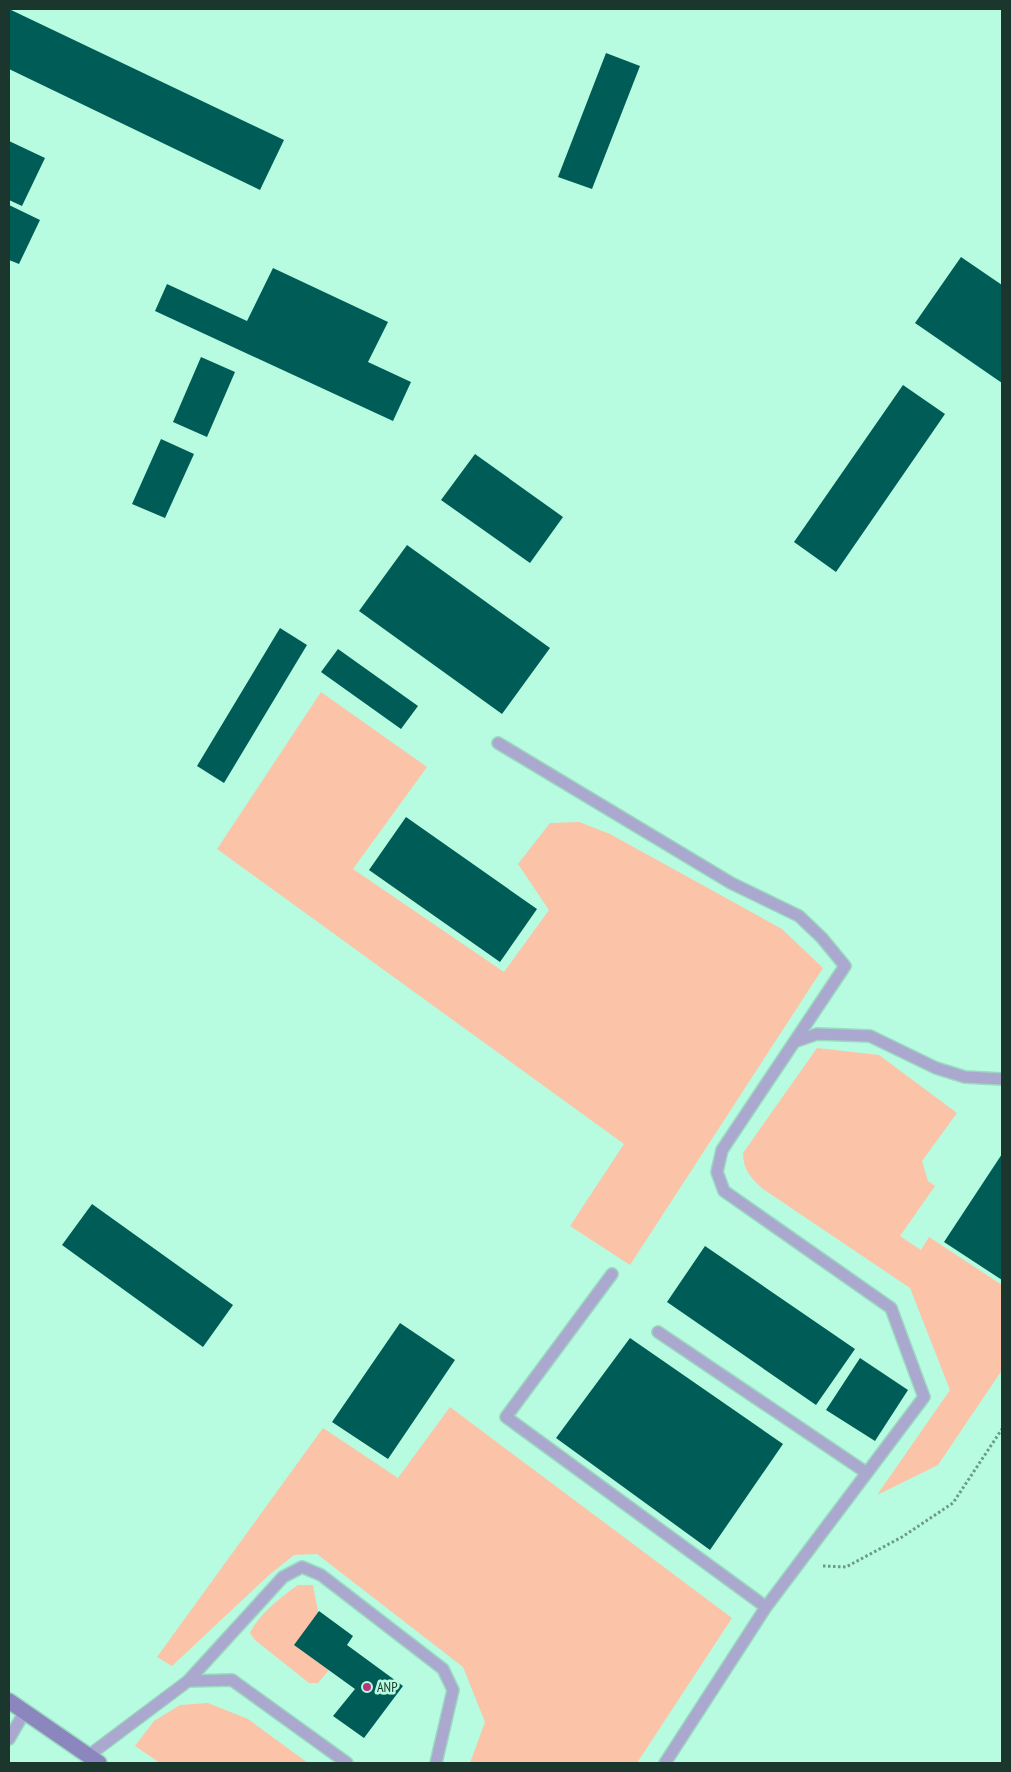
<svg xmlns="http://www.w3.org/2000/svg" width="1011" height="1772" font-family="'PT Sans Narrow',sans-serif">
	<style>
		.green { fill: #fbc3a7 }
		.building { fill: #005c57 }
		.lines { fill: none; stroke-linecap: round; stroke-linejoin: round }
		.lane-casing { stroke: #9bd9c1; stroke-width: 14 }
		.secondary-casing { stroke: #9bd9c1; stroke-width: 18 }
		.path { stroke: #6a9a88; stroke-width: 3; stroke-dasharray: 2.5 2.5; stroke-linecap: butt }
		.lane { stroke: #aba8cf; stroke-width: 11 }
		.secondary { stroke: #8c86bf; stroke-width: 15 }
		.poi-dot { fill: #b63682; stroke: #b7fce1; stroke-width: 2 }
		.labels { text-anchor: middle; stroke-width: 5; stroke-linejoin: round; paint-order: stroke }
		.poi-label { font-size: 14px; fill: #1b372d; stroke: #b7fce1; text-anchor: start }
	</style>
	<rect width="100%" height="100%" fill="#b7fce1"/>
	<!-- green -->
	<path class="green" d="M321,692L427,767L353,869L504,972L549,910L518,864L550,823L579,822L610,834L782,929L823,968L630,1265L570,1226L624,1144L217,849Z
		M817,1048L879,1055L957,1113L922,1161L928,1181L935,1186L900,1236L921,1250L929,1237L1002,1285V1370L938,1465L877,1495L950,1390L910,1288L763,1189C751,1178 743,1170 743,1153Z
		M450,1407L732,1618L637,1763H470L485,1722L463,1667L317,1554L294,1555L269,1575L172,1666L157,1657L323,1428L398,1478Z
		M298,1585H313L329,1670L318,1683H309L255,1640L250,1633C258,1615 282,1596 298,1585Z
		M208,1703L248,1719L308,1763H160L135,1746L154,1721L180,1705Z"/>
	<!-- building -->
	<path class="building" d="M9,9L284,140L260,190L9,69Z
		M606,53L640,66L592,189L558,177Z
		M9,141L45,158L22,206L9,200Z
		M9,205L40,220L19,264L9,260Z
		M961,257L1002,285V383L915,323Z
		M273,268L388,322L368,362L411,382L393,421L155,311L167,284L247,321Z
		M201,357L235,372L207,437L173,422Z
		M903,385L945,414L836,572L794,542Z
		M161,439L194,454L165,518L132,504Z
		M475,454L563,517L530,563L441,500Z
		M407,545L550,648L502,714L359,611Z
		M280,628L307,645L224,783L197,766Z
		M338,649L418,706L401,729L321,672Z
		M406,817L537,909L500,962L369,870Z
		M1002,1154V1280L944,1242Z
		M92,1204L233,1305L203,1347L62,1245Z
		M705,1246L855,1349L816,1405L667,1302Z
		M400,1323L455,1360L388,1459L332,1422Z
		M630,1338L783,1444L710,1550L556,1438Z
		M860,1358L908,1390L875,1441L826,1410Z
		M319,1611L353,1636L347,1645L403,1686L364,1738L333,1716L355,1689L294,1645Z"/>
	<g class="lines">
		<!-- lane casing -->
		<g class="lane-casing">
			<path id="lane" d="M498,743L731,883L799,916L822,938L845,966L722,1150L717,1172L724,1191L891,1308L924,1397L766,1607L665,1763
				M794,1042L817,1034L870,1036L936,1068L965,1077L1002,1079
				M612,1274L506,1417L766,1607
				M658,1332L867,1473
				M188,1681L283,1577L302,1567L321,1575L443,1669L453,1690L436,1763
				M9,1739L24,1713
				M88,1756L188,1681L232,1680L347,1763"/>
		</g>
		<!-- secondary casing -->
		<g class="secondary-casing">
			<path id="secondary" d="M9,1701L99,1763"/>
		</g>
		<!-- path -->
		<path class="path" d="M823,1566L846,1567L902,1537L953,1503L1002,1429"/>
		<!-- lane -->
		<use href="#lane" class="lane"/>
		<!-- secondary -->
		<use href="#secondary" class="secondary"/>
	</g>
	<!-- markers -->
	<circle class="poi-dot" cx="367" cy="1687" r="5"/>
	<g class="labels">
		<!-- poi labels -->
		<g class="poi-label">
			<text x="377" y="1692">ANP</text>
		</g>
	</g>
	<!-- border -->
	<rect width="1011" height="1772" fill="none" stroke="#1b372d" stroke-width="20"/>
</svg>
